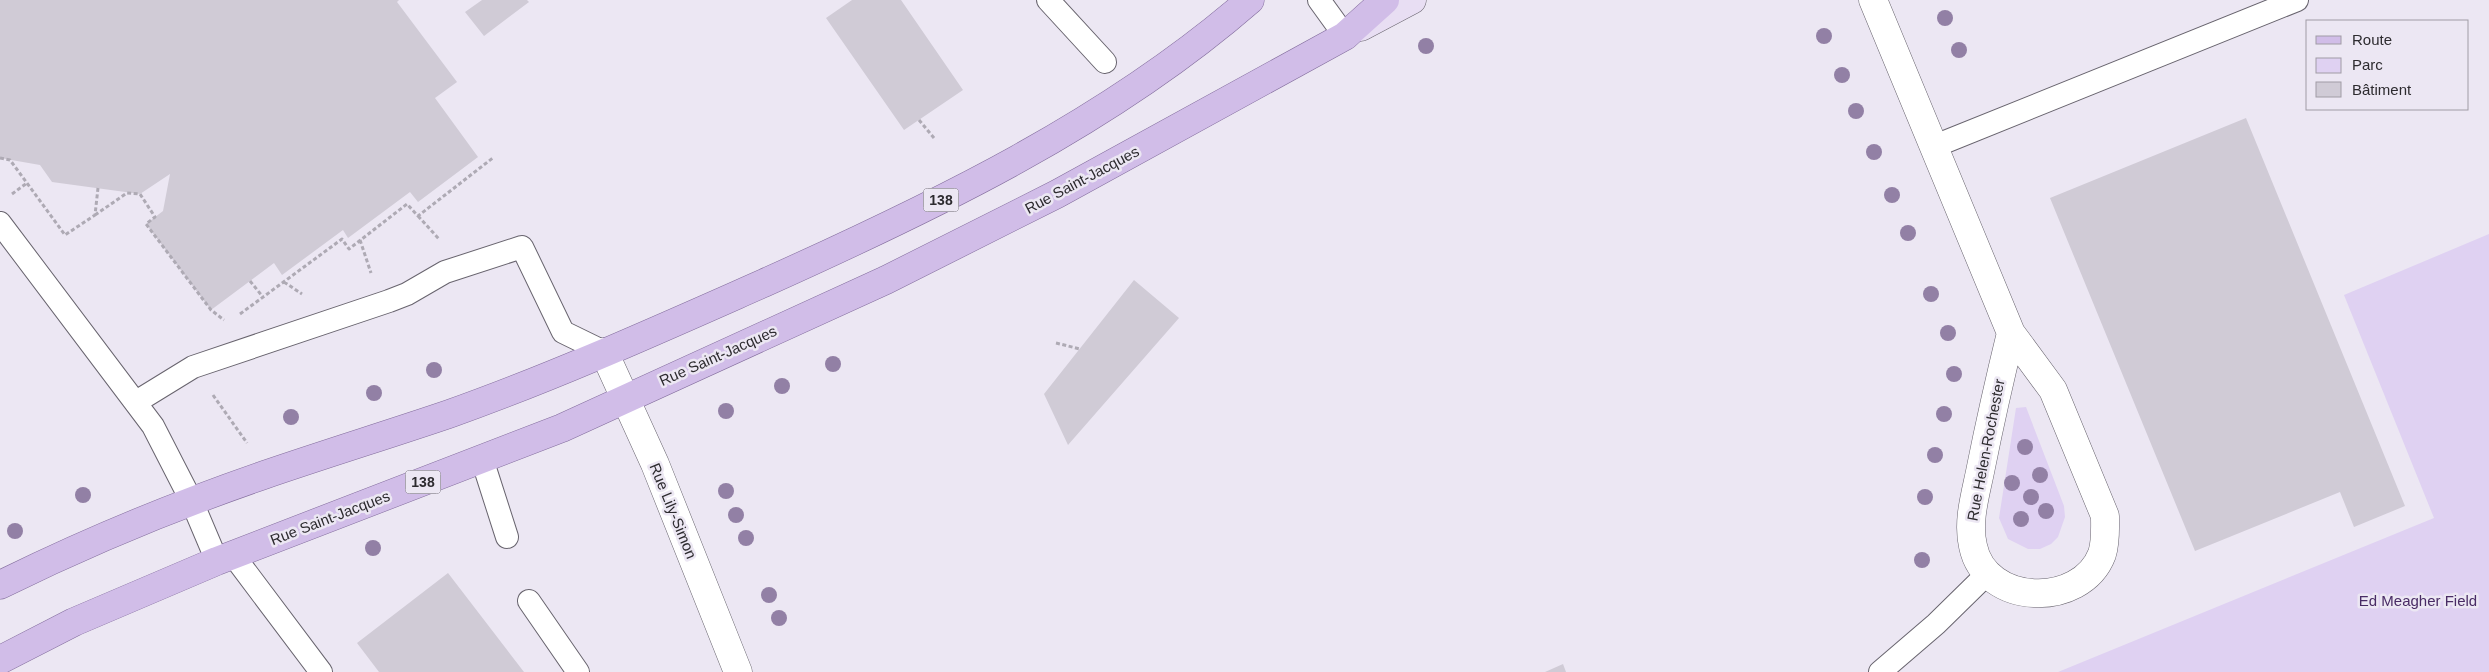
<svg xmlns="http://www.w3.org/2000/svg" width="2489" height="672" font-family="Arial,sans-serif">
	<style>
		.green { fill: #dfd1f2 }
		.building { fill: #d0cbd6 }
		.lines { fill: none; stroke-linecap: round; stroke-linejoin: round }
		.lane-casing { stroke: #68646e; stroke-width: 24 }
		.street-casing { stroke: #68646e; stroke-width: 29 }
		.secondary-casing { stroke: #68646e; stroke-width: 29 }
		.primary-casing { stroke: #836d9d; stroke-width: 29 }
		.path { stroke: #aeaab4; stroke-width: 3; stroke-dasharray: 4 2.5; stroke-linecap: butt }
		.lane { stroke: #fff; stroke-width: 22 }
		.street { stroke: #fff; stroke-width: 28 }
		.secondary { stroke: #e8def3; stroke-width: 28 }
		.primary { stroke: #d1bde8; stroke-width: 28 }
		.tree { fill: #9280a5 }
		.labels { text-anchor: middle; stroke-width: 5; stroke-linejoin: round; paint-order: stroke }
		.shield { fill: #ece7f3; stroke: #66636a; stroke-width: 1 }
		.shield-label { font-size: 14px; font-weight: bold; fill: #2d2b2f }
		.street-label { font-size: 15px; fill: #2d2b2f; stroke: #ece7f3 }
		.park-label { font-size: 15px; fill: #492c65; stroke: #ece7f3 }
	</style>
	<rect width="100%" height="100%" fill="#ece7f3"/>
	<!-- green -->
	<path class="green" d="M2489,234V672H2058L2434,518L2344,295Z
		M2026,407L2064,506L2065,517L2058,537L2051,544L2040,549H2028L2008,539L1999,518L2016,408Z"/>
	<!-- building -->
	<path class="building" d="M0,0H399L397,2L457,82L435,98L478,157L418,202L410,192L348,238L343,230L282,275L274,263L211,310L146,224L163,211L170,174L140,194L52,182L40,165L0,158Z
		M482,0H527L529,2L484,36L465,12Z
		M852,0H901L963,90L904,130L826,18Z
		M2246,118L2405,506L2354,527L2340,492L2195,551L2050,198Z
		M1134,280L1179,318L1068,445L1044,394Z
		M448,573L524,672H379L357,643Z
		M1563,664L1566,672H1545Z"/>
	<g class="lines">
		<!-- lane casing -->
		<g class="lane-casing">
			<path id="lane" d="M1048,0L1105,62
				M1319,0L1345,36
				M1935,146L2297,0
				M0,223L153,426L192,502L217,561
				M136,402L193,367L389,301L407,294L445,272L522,247L563,332L604,352
				M482,459L507,537
				M233,555L321,672
				M529,601L578,672
				M1880,672L1936,624L1987,574"/>
		</g>
		<!-- street casing -->
		<g class="street-casing">
			<path id="street" d="M1873,0L2011,333L2053,390L2105,516C2105,528 2106,542 2102,554C2081,609 1985,606 1973,546C1967,520 1976,493 1981,467C1990,422 2000,378 2011,333
				M604,352L655,464L738,672"/>
		</g>
		<!-- secondary casing -->
		<g class="secondary-casing">
			<path id="secondary" d="M1361,27L1412,0"/>
		</g>
		<!-- primary casing -->
		<g class="primary-casing">
			<path id="primary" d="M0,585C85,543 174,506 264,475C325,454 387,435 449,414C556,376 660,329 764,283C933,207 1109,123 1250,0
				M0,660L74,622L217,561L562,428L886,280L1057,194L1345,36L1385,0"/>
		</g>
		<!-- path -->
		<path class="path" d="M919,120L934,138
			M0,158L10,160L65,235L95,215L98,188
			M12,194L27,183
			M95,215L127,193L140,194L155,217L146,224L211,310L224,320
			M418,216L439,239
			M360,240L371,273
			M250,281L263,297
			M284,282L302,294
			M240,314L342,239L349,249L407,204L418,216L494,157
			M1056,343L1080,349
			M213,395L247,443"/>
		<!-- lane -->
		<use href="#lane" class="lane"/>
		<!-- street -->
		<use href="#street" class="street"/>
		<!-- secondary -->
		<use href="#secondary" class="secondary"/>
		<!-- primary -->
		<use href="#primary" class="primary"/>
	</g>
	<!-- trees -->
	<g class="tree">
		<circle cx="1945" cy="18" r="8"/>
		<circle cx="1824" cy="36" r="8"/>
		<circle cx="1426" cy="46" r="8"/>
		<circle cx="1959" cy="50" r="8"/>
		<circle cx="1842" cy="75" r="8"/>
		<circle cx="1856" cy="111" r="8"/>
		<circle cx="1874" cy="152" r="8"/>
		<circle cx="1892" cy="195" r="8"/>
		<circle cx="1908" cy="233" r="8"/>
		<circle cx="1931" cy="294" r="8"/>
		<circle cx="1948" cy="333" r="8"/>
		<circle cx="833" cy="364" r="8"/>
		<circle cx="434" cy="370" r="8"/>
		<circle cx="1954" cy="374" r="8"/>
		<circle cx="782" cy="386" r="8"/>
		<circle cx="374" cy="393" r="8"/>
		<circle cx="726" cy="411" r="8"/>
		<circle cx="1944" cy="414" r="8"/>
		<circle cx="291" cy="417" r="8"/>
		<circle cx="2025" cy="447" r="8"/>
		<circle cx="1935" cy="455" r="8"/>
		<circle cx="2040" cy="475" r="8"/>
		<circle cx="2012" cy="483" r="8"/>
		<circle cx="726" cy="491" r="8"/>
		<circle cx="83" cy="495" r="8"/>
		<circle cx="1925" cy="497" r="8"/>
		<circle cx="2031" cy="497" r="8"/>
		<circle cx="2046" cy="511" r="8"/>
		<circle cx="736" cy="515" r="8"/>
		<circle cx="2021" cy="519" r="8"/>
		<circle cx="15" cy="531" r="8"/>
		<circle cx="746" cy="538" r="8"/>
		<circle cx="373" cy="548" r="8"/>
		<circle cx="1922" cy="560" r="8"/>
		<circle cx="769" cy="595" r="8"/>
		<circle cx="779" cy="618" r="8"/>
	</g>
	<g class="labels">
		<!-- shield labels -->
		<g class="shield">
			<rect x="923.5" y="188.5" width="35" height="23" rx="4"/>
			<rect x="405.5" y="470.5" width="35" height="23" rx="4"/>
		</g>
		<g class="shield-label">
			<text x="941" y="205">138</text>
			<text x="423" y="487">138</text>
		</g>
		<!-- street labels -->
		<g class="street-label">
			<text transform="translate(1082 180) rotate(-28)" y="5">Rue Saint-Jacques</text>
			<text transform="translate(718 356) rotate(-24)" y="5">Rue Saint-Jacques</text>
			<text transform="translate(1986 450) rotate(-79)" y="5">Rue Helen-Rochester</text>
			<text transform="translate(673 511) rotate(68)" y="5">Rue Lily-Simon</text>
			<text transform="translate(330 518) rotate(-21)" y="5">Rue Saint-Jacques</text>
		</g>
		<!-- park labels -->
		<g class="park-label">
			<text x="2418" y="606">Ed Meagher Field</text>
		</g>
	</g>
	<!-- legend -->
	<rect x="2306" y="20" width="162" height="90" fill="#ece7f3" stroke="#a09ca5"/>
	<rect x="2316" y="36" width="25" height="8" fill="#d1bde8" stroke="#a09ca5"/>
	<text x="2352" y="45" font-size="15" fill="#2d2b2f">Route</text>
	<rect x="2316" y="58" width="25" height="15" fill="#dfd1f2" stroke="#a09ca5"/>
	<text x="2352" y="70" font-size="15" fill="#2d2b2f">Parc</text>
	<rect x="2316" y="82" width="25" height="15" fill="#d0cbd6" stroke="#a09ca5"/>
	<text x="2352" y="95" font-size="15" fill="#2d2b2f">Bâtiment</text>
</svg>
